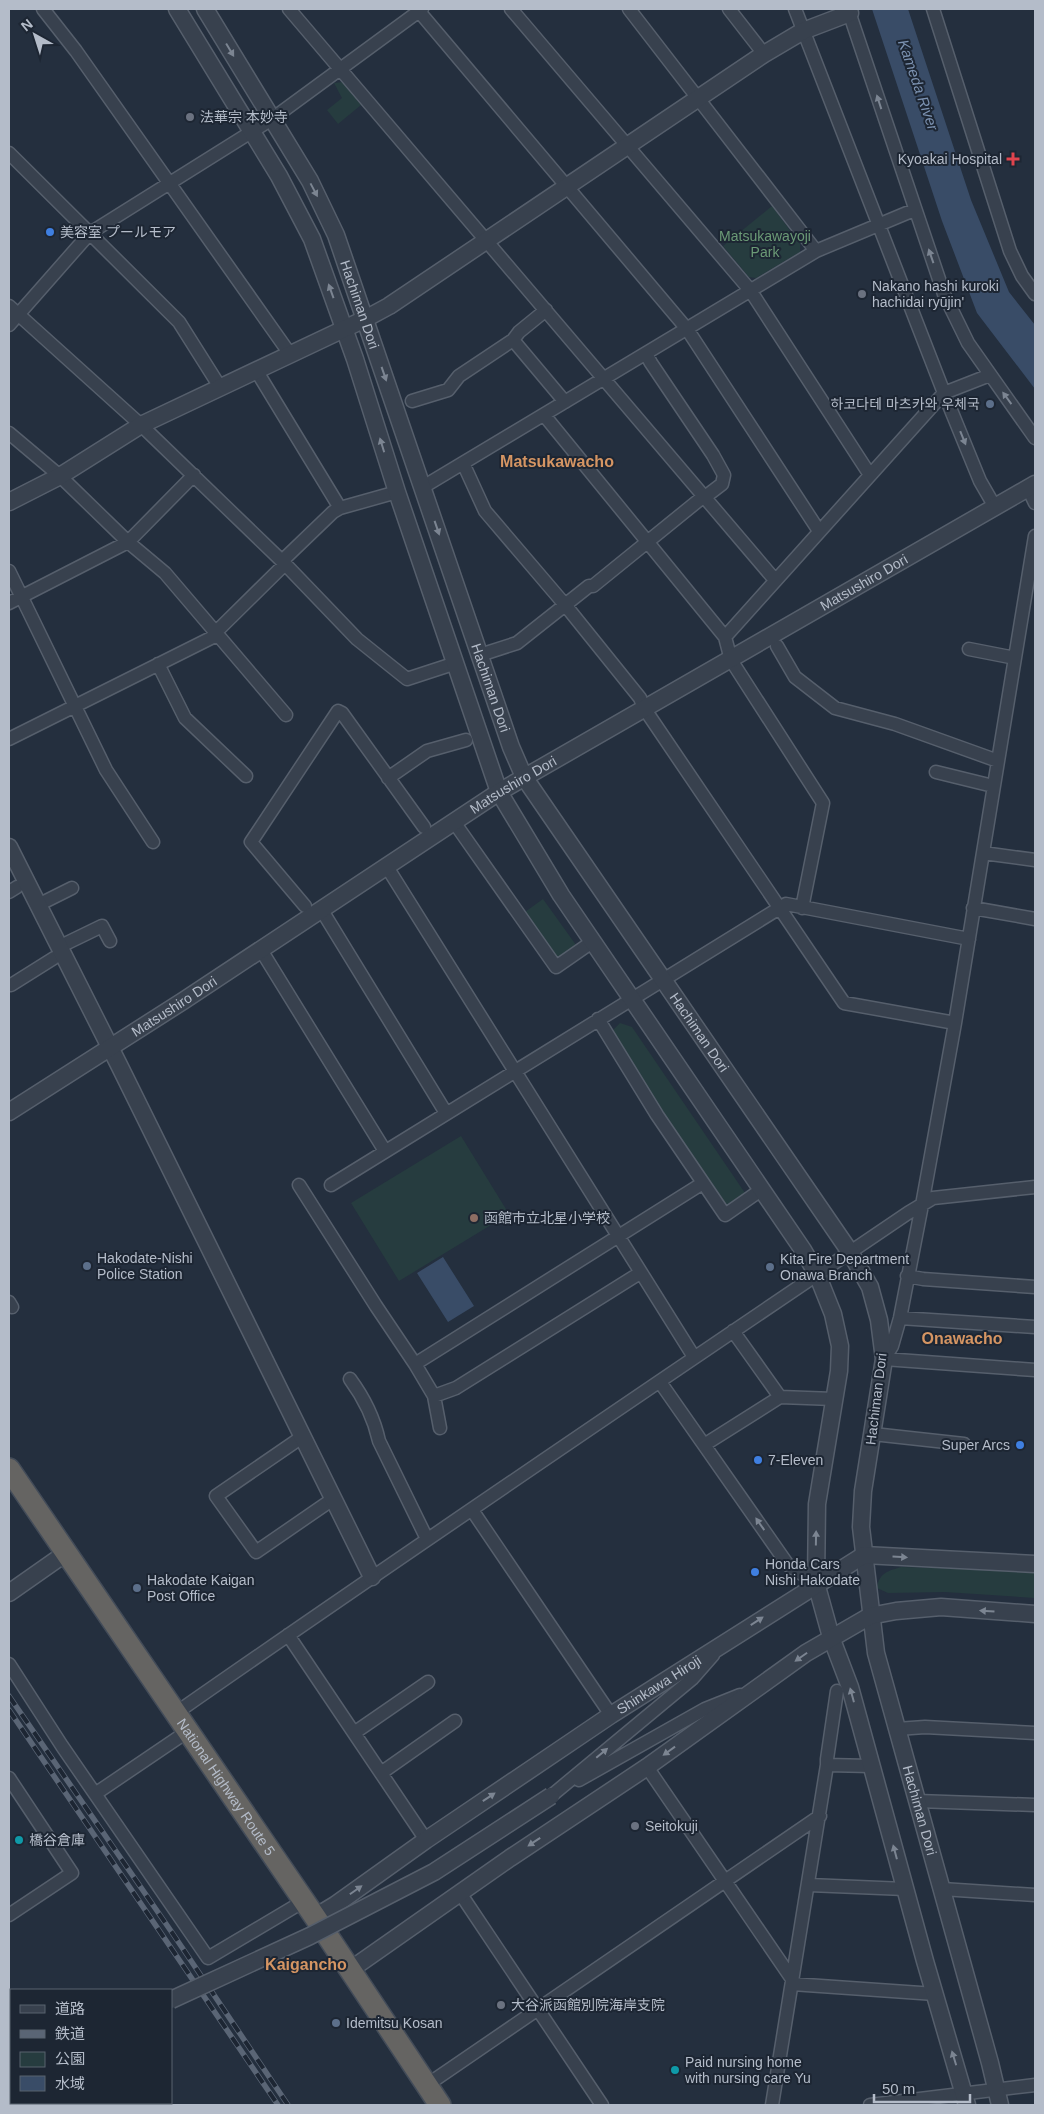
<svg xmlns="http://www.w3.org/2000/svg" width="1044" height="2114" font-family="Helvetica,'Noto Sans JP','Noto Sans KR',sans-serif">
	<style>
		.green { fill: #263c3f }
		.water { fill: #394c67 }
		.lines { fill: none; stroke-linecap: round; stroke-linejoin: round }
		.minor-casing { stroke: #565f6c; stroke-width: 15 }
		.tertiary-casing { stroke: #565f6c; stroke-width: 19 }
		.trunk-casing { stroke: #434c59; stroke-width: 24 }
		.minor { stroke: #38414e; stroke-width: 12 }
		.tertiary { stroke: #38414e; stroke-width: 16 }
		.trunk { stroke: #656462; stroke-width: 21 }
		.rail-casing { stroke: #5a6575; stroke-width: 5.5 }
		.rail { stroke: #1d2633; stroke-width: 4; stroke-dasharray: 11; stroke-linecap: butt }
		.tertiary-bridge-casing { stroke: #565f6c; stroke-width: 19; stroke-linecap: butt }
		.tertiary-bridge { stroke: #38414e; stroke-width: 16 }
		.oneway { fill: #7c8592 }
		.worship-dot { fill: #6b7280; stroke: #1d2633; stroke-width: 2 }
		.health-dot { fill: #e0444e; stroke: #1d2633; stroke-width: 2 }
		.shop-dot { fill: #3f7fe0; stroke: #1d2633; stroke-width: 2 }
		.service-dot { fill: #5c6f8a; stroke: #1d2633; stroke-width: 2 }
		.education-dot { fill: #8d6e63; stroke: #1d2633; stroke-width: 2 }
		.culture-dot { fill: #0f9aa8; stroke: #1d2633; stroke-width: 2 }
		.labels { text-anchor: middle; stroke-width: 4; stroke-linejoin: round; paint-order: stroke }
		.poi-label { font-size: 14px; fill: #b4bcc9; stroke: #1d2633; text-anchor: start }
		.park-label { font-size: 14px; fill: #6b9a76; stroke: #1d2633 }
		.street-label { font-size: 14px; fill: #b4bcc9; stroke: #1d2633 }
		.water-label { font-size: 15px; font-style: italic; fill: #7c92b1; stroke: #1d2633 }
		.quarter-label { font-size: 16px; font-weight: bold; fill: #d59563; stroke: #1d2633 }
	</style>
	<rect width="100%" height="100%" fill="#242f3e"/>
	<!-- green -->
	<path class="green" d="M343,82L361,105L338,124L327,110L342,98L334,83Z
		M772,206L800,244V252L756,278L749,277L723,246Z
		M543,899L576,945L557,958L525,912Z
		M620,1023L632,1027L745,1193L728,1204L724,1203L660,1109L613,1030Z
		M461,1136L509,1214L399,1281L351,1203Z
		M901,1567L1035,1571V1598L945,1592L888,1593L877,1588C879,1573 888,1571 901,1567Z"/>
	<!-- water -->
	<path class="water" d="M872,9H908L971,200L1009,292L1035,325V389L977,313L942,221Z
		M443,1257L474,1306L448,1322L417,1273Z"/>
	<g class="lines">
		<!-- minor casing -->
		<g class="minor-casing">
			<path id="minor" d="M43,9L76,51L290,354
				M289,9L775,580
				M417,9L687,329L819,531
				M511,9L750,290L870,475
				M629,9L816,251
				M729,9L764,54
				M795,9L944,393L980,481L995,507
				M848,9L944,294L968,343L1035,438
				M933,9L1010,251L1022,276L1035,294
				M9,153L179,322L220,387
				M9,306L141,425L285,564L357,639L407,679L456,663
				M9,325L90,233L272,119L422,9
				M513,340L519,332L546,310
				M646,354L651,363L713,455L724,475L722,484L705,497
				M256,370L340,508
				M412,401L448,390L459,376L513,340L565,402
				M544,415L725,637
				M9,433L60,476L128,542L165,573L286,715
				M463,463L485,511L566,606L640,698L644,708L844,1003L955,1023
				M423,487L816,251L914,210
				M1028,488L1035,503
				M1035,536L955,1023L922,1205L900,1318L892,1346L884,1359L1035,1370
				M282,561L333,512L340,508L397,492
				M9,571L106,770L153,842
				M9,603L128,542L194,475
				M215,633L285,564
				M777,646L795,677L835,708L895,724L998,761
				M969,649L1015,658
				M480,655L517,643L589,586H593L704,496
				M158,664L185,718L246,776
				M9,739L217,635
				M936,772L993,786
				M388,778L427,751L466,740
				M454,822L556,967L592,942
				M983,853L1035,860
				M387,867L694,1357
				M9,892L17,887
				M46,901L72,888
				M305,906L251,842L338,711L342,713L424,827
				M802,908L823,803L731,660L725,637L944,393L990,375
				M973,908L1035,919
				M321,909L446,1113
				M67,943L102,926L110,941
				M261,950L385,1151
				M11,985L54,958
				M598,1019L657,1115L725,1215L761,1190
				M299,1185L376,1306L415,1364L434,1396L440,1428
				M331,1185L786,904L969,939
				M907,1276L923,1279L1035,1287
				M9,1302L12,1307
				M900,1318L1035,1327
				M733,1331L780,1397
				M415,1364L703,1183
				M350,1379C364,1398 374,1418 379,1441L427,1539
				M660,1382L788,1565L816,1583
				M434,1396L456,1388L640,1273
				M873,1434L964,1444
				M302,1437L216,1496L256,1552L333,1499
				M704,1445L780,1397L834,1399
				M472,1510L611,1715
				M288,1635L426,1840
				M9,1664L62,1746L208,1958L304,1901
				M176,1713C418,1544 663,1379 908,1213L933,1198L1035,1187
				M897,1729L925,1727L1035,1733
				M354,1733L428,1682
				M827,1765V1759L837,1691
				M647,1767L792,1979
				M381,1773L455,1721
				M9,1778L72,1873L9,1915
				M579,1780L705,1709L740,1695
				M95,1794L188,1731
				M551,1796L692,1679L713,1655
				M917,1801L1035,1805
				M809,1885L905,1889
				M942,1889L1035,1895
				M460,1893L602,2105
				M792,1984L935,1994
				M427,2085L820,1816
				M772,2105L827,1765L871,1766
				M870,2105L1035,2085"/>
		</g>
		<!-- tertiary casing -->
		<g class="tertiary-casing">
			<g id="tertiary">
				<path d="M177,9L279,176L312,239L355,359L397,492L499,792L561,895L803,1250L817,1274L833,1314L840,1346L839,1371L817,1504L816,1583L831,1637L850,1687L925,1961L967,2105"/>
				<path id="s1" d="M205,9L310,181L336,235L511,747L524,777L850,1252L870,1287L879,1320L884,1359L863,1491L861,1527L876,1653L990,2063L1000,2105"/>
				<path d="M9,502L60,476L141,425L365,319L389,306L764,54L803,31L850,13"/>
				<path d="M9,847L119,1065L372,1577"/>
				<path id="s2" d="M9,1112L183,1001L499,792L1035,484"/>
				<path d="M9,1593L66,1553"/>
				<path id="s3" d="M315,1917L335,1905L426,1840L611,1715L864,1555L1035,1564"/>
				<path d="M350,1970L510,1858L647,1767L806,1653L870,1616L896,1611L941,1607L1035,1614"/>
				<path d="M9,2101L11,2099"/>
			</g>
		</g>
		<!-- trunk casing -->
		<g class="trunk-casing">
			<g id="trunk">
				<path id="s4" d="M9,1469L315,1917L440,2105"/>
			</g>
		</g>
		<!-- minor -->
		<use href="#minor" class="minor"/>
		<!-- tertiary -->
		<use href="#tertiary" class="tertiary"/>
		<!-- trunk -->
		<use href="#trunk" class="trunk"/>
		<!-- rail casing -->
		<g class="rail-casing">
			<path id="rail" d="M9,1696L173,1934L288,2105
				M9,1710L278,2105"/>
		</g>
		<!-- rail -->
		<use href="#rail" class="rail"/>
		<!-- tertiary-bridge casing -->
		<g class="tertiary-bridge-casing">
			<path id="tertiary-bridge" d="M171,2000L310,1936L434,1872L551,1796"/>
		</g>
		<!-- tertiary-bridge -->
		<use href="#tertiary-bridge" class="tertiary-bridge"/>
	</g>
	<!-- one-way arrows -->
	<defs><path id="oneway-solid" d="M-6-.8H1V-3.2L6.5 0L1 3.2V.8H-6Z" transform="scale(1.25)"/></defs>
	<g class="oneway">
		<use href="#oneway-solid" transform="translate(230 50) rotate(59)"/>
		<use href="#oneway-solid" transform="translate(879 102) rotate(-108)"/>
		<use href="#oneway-solid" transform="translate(314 190) rotate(62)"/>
		<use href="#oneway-solid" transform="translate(931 256) rotate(-109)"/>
		<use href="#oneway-solid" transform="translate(331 291) rotate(-110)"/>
		<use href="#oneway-solid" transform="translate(384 374) rotate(71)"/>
		<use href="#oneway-solid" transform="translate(1007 398) rotate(-126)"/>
		<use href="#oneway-solid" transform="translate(963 438) rotate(68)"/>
		<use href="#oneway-solid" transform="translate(382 445) rotate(-107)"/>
		<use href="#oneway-solid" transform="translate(437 528) rotate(71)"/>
		<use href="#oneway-solid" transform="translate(760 1524) rotate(-125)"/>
		<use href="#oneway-solid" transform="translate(816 1538) rotate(-89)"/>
		<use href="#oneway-solid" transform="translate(900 1557) rotate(3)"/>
		<use href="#oneway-solid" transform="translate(987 1611) rotate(-176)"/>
		<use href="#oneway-solid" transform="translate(757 1621) rotate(-33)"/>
		<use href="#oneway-solid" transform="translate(801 1657) rotate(145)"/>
		<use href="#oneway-solid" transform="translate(852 1695) rotate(-105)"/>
		<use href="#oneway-solid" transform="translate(669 1751) rotate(144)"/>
		<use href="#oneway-solid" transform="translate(602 1753) rotate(-40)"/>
		<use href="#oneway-solid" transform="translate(489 1797) rotate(-34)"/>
		<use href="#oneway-solid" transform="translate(534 1842) rotate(146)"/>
		<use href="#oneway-solid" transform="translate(895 1852) rotate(-105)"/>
		<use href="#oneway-solid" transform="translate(356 1890) rotate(-35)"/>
		<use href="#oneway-solid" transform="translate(954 2058) rotate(-107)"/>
	</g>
	<!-- markers -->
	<g class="worship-dot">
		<circle cx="190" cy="117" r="5"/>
		<circle cx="862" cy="294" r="5"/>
		<circle cx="635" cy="1826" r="5"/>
		<circle cx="501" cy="2005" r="5"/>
	</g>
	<path class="health-dot" d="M1010.5 151.5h5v5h5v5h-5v5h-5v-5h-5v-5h5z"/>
	<g class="shop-dot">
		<circle cx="50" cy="232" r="5"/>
		<circle cx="1020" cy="1445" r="5"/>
		<circle cx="758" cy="1460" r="5"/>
		<circle cx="755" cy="1572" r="5"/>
	</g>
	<g class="service-dot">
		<circle cx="990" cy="404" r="5"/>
		<circle cx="87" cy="1266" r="5"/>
		<circle cx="770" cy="1267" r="5"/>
		<circle cx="137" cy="1588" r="5"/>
		<circle cx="336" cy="2023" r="5"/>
	</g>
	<circle class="education-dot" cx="474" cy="1218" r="5"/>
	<g class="culture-dot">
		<circle cx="19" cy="1840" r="5"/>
		<circle cx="675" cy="2070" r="5"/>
	</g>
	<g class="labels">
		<!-- poi labels -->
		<g class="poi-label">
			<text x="200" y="122">法華宗 本妙寺</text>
			<text x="1002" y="164" text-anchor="end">Kyoakai Hospital</text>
			<text x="60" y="237">美容室 プールモア</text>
			<text x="872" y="291">Nakano hashi kuroki<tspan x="872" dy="16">hachidai ryūjin'</tspan></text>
			<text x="980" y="409" text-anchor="end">하코다테 마츠카와 우체국</text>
			<text x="484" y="1223">函館市立北星小学校</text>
			<text x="97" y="1263">Hakodate-Nishi<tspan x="97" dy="16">Police Station</tspan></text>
			<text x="780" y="1264">Kita Fire Department<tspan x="780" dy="16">Onawa Branch</tspan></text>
			<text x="1010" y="1450" text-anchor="end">Super Arcs</text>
			<text x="768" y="1465">7-Eleven</text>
			<text x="765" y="1569">Honda Cars<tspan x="765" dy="16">Nishi Hakodate</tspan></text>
			<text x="147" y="1585">Hakodate Kaigan<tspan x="147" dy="16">Post Office</tspan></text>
			<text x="645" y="1831">Seitokuji</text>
			<text x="29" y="1845">橋谷倉庫</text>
			<text x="511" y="2010">大谷派函館別院海岸支院</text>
			<text x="346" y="2028">Idemitsu Kosan</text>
			<text x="685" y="2067">Paid nursing home<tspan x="685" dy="16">with nursing care Yu</tspan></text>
		</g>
		<!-- park labels -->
		<g class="park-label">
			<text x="765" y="241">Matsukawayoji<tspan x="765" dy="16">Park</tspan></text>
		</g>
		<!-- street labels -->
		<g class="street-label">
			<text dy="5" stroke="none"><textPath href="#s1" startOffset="335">Hachiman Dori</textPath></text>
			<text dy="5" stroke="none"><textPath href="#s2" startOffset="1006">Matsushiro Dori</textPath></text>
			<text dy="5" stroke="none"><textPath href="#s1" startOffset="740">Hachiman Dori</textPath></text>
			<text dy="5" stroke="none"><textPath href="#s2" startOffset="601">Matsushiro Dori</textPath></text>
			<text dy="5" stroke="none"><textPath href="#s2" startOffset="196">Matsushiro Dori</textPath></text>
			<text dy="5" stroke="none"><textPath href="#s1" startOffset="1145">Hachiman Dori</textPath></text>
			<text transform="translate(876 1399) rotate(-83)" y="5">Hachiman Dori</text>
			<text dy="5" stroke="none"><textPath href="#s3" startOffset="415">Shinkawa Hiroji</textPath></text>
			<text dy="5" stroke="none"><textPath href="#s4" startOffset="385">National Highway Route 5</textPath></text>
			<text dy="5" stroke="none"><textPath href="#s1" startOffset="1985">Hachiman Dori</textPath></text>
		</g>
		<!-- water labels -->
		<g class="water-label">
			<text transform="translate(918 85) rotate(71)" y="5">Kameda River</text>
		</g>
		<!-- quarter labels -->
		<g class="quarter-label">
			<text x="557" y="467">Matsukawacho</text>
			<text x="962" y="1344">Onawacho</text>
			<text x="306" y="1970">Kaigancho</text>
		</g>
	</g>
	<!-- border -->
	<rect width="1044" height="2114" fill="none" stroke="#b4bcc9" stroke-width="20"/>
	<!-- legend -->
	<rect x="10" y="1989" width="162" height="115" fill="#1d2633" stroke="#59626f"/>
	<rect x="20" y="2005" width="25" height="8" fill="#38414e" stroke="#59626f"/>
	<text x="55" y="2014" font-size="15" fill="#b4bcc9">道路</text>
	<rect x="20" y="2030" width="25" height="8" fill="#5a6575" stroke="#59626f"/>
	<text x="55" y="2039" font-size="15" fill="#b4bcc9">鉄道</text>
	<rect x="20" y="2052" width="25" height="15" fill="#263c3f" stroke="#59626f"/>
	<text x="55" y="2064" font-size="15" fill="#b4bcc9">公園</text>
	<rect x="20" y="2076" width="25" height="15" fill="#394c67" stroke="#59626f"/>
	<text x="55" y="2089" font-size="15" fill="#b4bcc9">水域</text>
	<!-- north arrow -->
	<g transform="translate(35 35) rotate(321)" stroke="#1d2633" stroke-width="4" paint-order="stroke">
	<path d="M0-4L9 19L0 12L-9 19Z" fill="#b4bcc9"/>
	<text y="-8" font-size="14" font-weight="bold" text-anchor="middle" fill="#b4bcc9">N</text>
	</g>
	<!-- scale -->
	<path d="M874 2094v8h96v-8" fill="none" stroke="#b4bcc9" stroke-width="2.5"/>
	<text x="882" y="2094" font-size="15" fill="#b4bcc9" stroke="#1d2633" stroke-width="4" paint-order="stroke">50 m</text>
</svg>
